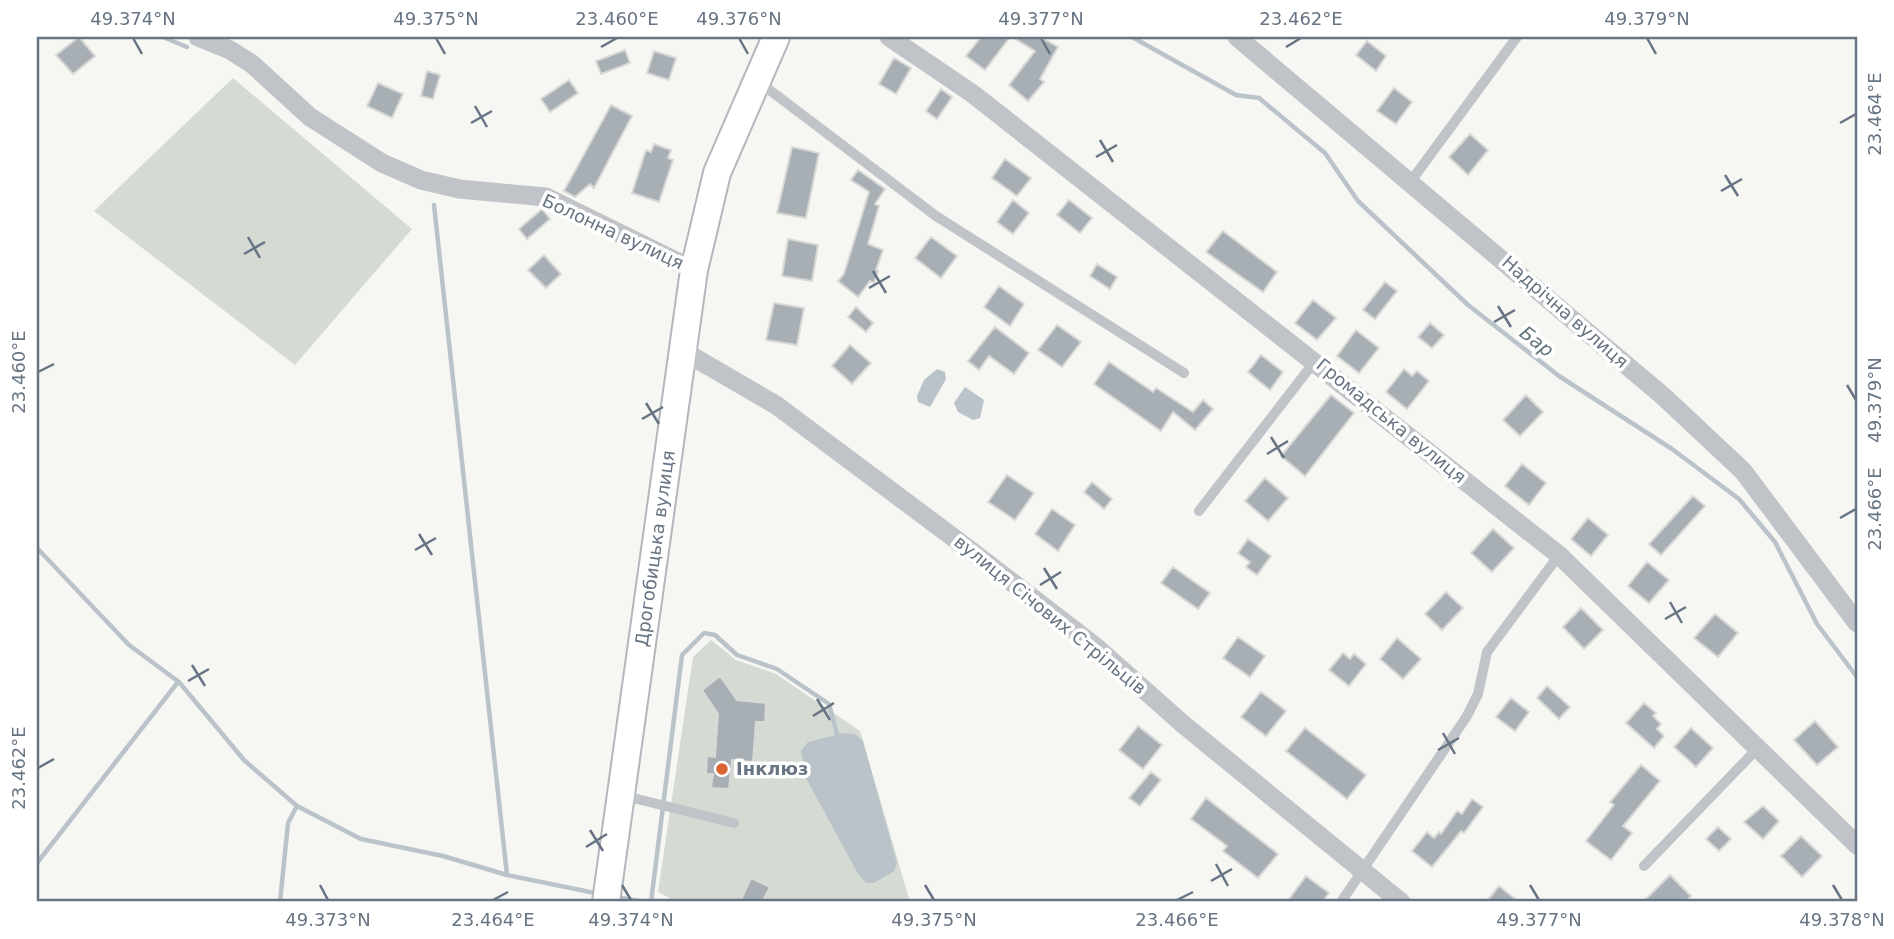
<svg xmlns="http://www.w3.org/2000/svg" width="1894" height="939" font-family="'DejaVu Sans',sans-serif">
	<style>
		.green { fill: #d5dbd3 }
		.water { fill: #bac3c9 }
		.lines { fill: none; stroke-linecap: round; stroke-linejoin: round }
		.stream { stroke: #bac3c9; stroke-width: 4.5 }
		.building { fill: #a7aeb4; stroke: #d8d8d6; stroke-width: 2 }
		.secondary-casing { stroke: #b2b7bc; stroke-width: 30 }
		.service { stroke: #c0c3c7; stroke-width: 10 }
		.minor { stroke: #c0c3c7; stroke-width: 19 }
		.secondary { stroke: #fff; stroke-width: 26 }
		.ticks { fill: none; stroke: #677483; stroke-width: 2.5 }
		.poi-dot { fill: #da6530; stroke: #fff; stroke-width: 2.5 }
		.labels { text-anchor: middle; stroke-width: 7; stroke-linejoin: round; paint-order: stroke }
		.street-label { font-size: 18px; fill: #677483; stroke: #fff }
		.poi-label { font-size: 18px; font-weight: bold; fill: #677483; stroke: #fff; text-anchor: start }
		.water-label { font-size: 19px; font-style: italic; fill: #63757f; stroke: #fff }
		.neatline { fill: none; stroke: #677483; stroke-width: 2.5 }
		.ticks-label { font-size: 18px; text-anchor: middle; fill: #677483 }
	</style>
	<rect width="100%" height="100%" fill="#f6f6f3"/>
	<!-- green -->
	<path class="green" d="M233,78L412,229L295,365L94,211Z
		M711,640L736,660L776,674L860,731L910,902H677L658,892L693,657Z"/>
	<!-- water -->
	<path class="water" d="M937,369L945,372L946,379L930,407L918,402L917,396L924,380Z
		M965,387L984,400L980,418L973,420L958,412L954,403Z
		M844,733L855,734L863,741L897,863L894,871L874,883H866L858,874L806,778L801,751L808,742Z"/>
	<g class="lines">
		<!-- stream -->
		<path class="stream" d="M163,37L187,47
			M1132,37L1236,95L1259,98L1325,153L1358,201L1468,305L1559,376L1672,449L1739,499L1775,542L1817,624L1857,677
			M434,205L507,875
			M37,548L129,645L179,682L244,760L297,806L361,839L443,856L507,875L600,894
			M37,863L178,682
			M616,897L645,902
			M280,902L288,823L297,806
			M651,902L682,655L704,633L715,635L737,655L777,669L829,704L837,734"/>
	</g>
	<!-- building -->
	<path class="building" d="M79,37L95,56L73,74L56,55Z
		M981,37H1010L985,70L966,56Z
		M1012,37H1040L1058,47L1040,79L1044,82L1028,101L1009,85L1035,51Z
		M1367,41L1386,56L1376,71L1356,55Z
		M625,50L630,63L601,74L596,61Z
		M654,51L676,58L669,80L647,73Z
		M894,58L911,68L896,94L879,84Z
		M427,71L440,75L433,99L421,96Z
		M569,80L578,93L550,112L541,99Z
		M378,83L403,94L392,118L367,106Z
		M1394,88L1412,102L1396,124L1377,111Z
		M941,89L952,97L937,119L926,111Z
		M611,105L632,116L594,188L590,184L575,197L564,191Z
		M1470,134L1488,150L1468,175L1449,157Z
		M654,144L671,150L668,158L673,160L659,202L632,193L646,150L651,152Z
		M792,147L819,153L806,218L777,213Z
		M1005,159L1031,178L1017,196L992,178Z
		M858,170L885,189L875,204L879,206L868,244L883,250L876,270L878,271L874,283L870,281L858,297L838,281L844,274L869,192L851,180Z
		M1013,200L1029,213L1013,234L997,222Z
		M1069,200L1092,218L1080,233L1057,215Z
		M542,209L550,219L527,239L519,229Z
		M1223,231L1277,272L1263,292L1206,252Z
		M931,237L957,256L941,278L915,258Z
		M788,239L818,245L812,281L782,276Z
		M544,255L561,274L546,288L528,270Z
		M1097,264L1117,277L1110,289L1090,276Z
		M1385,282L1397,291L1375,319L1363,310Z
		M999,286L1024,304L1010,326L984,307Z
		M1313,300L1336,318L1317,340L1295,323Z
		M774,303L804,308L797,345L766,340Z
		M856,307L873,323L866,332L848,317Z
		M1430,323L1444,335L1432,348L1418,337Z
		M1057,325L1081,342L1062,367L1038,350Z
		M995,327L1029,353L1014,374L989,356L979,370L968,361Z
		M1356,330L1379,348L1359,373L1337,356Z
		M850,345L871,363L852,384L832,366Z
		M1261,355L1283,372L1270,390L1248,372Z
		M1109,362L1153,392L1156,388L1193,412L1203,400L1213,409L1195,430L1173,412L1161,431L1094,384Z
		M1404,369L1412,376L1417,371L1429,381L1407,409L1386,392Z
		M1331,395L1354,413L1305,476L1281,456Z
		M1526,395L1543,412L1520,436L1503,420Z
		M1522,464L1546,483L1529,505L1505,486Z
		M1007,475L1034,493L1015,520L988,502Z
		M1265,478L1288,498L1268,521L1245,501Z
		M1092,482L1112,499L1104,509L1084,492Z
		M1693,496L1705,506L1661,555L1649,544Z
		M1052,509L1075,525L1058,551L1035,534Z
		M1588,518L1608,535L1591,556L1571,539Z
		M1493,529L1514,548L1492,572L1471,553Z
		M1248,539L1271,556L1257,575L1246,567L1250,562L1238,553Z
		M1647,562L1669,580L1649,603L1628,586Z
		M1173,567L1210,593L1198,609L1161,583Z
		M1446,592L1463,608L1442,630L1425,614Z
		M1581,608L1603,630L1584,649L1563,627Z
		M1715,614L1738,633L1718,657L1694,638Z
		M1238,637L1265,656L1250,677L1223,658Z
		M1397,638L1421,659L1403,679L1380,659Z
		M1343,653L1350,659L1354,654L1366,664L1349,686L1329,670Z
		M720,676L737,700L766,703L765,722H756L753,762L732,760L729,789L711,788L713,774H706L707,756L715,757L718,714L702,690Z
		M1547,686L1570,707L1559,719L1537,698Z
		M1261,692L1286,711L1266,736L1241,717Z
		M1511,698L1529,712L1515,731L1496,717Z
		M1644,703L1656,713L1653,716L1661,724L1657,729L1664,736L1654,748L1626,723Z
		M1815,721L1838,747L1817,765L1794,740Z
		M1138,726L1162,745L1143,769L1119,750Z
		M1305,728L1366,775L1347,799L1286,751Z
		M1691,728L1713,748L1696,767L1674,747Z
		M1641,765L1660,781L1623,826L1632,833L1611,860L1586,841L1614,805L1610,802Z
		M1151,772L1161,780L1140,806L1129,798Z
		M1206,798L1278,854L1258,878L1223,851L1227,846L1191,819Z
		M1472,799L1483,807L1464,833L1461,831L1432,867L1412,851L1427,832L1434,838L1439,832L1441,834L1457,811L1462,814Z
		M1763,806L1779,821L1763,839L1744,822Z
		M1718,827L1731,839L1719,851L1706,839Z
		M1801,836L1822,856L1802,877L1781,856Z
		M1670,875L1691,896L1685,902H1643Z
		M1306,876L1329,893L1322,902H1287Z
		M751,878L770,887L762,902H740Z
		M1499,886L1519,902H1486Z"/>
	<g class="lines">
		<!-- secondary casing -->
		<g class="secondary-casing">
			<g id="secondary">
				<path id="s1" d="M606,902L694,270L717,173L776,37"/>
			</g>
		</g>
		<!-- service -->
		<path class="service" d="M759,82L936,216L1184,373
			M1411,181L1517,37
			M1199,511L1315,361
			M621,795L734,823
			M1644,866L1757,749
			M1341,902L1467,716L1478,694L1487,652L1559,555"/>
		<!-- minor -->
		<path class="minor" d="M198,37L230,50L252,64L310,117L382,163L421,180L459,189L546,197L694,270
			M889,37L973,94L1559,555L1857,845
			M1237,37L1663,396L1743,471L1857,623
			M683,351L776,405L974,553L1096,647L1184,725L1401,902"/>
		<!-- secondary -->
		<use href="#secondary" class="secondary"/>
	</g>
	<!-- ticks -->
	<path class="ticks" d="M133,38L142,54M436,38L445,54M739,38L748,54M1041,38L1050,54M1647,38L1656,54M601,47L617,38M1286,47L1301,38M475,106L487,127M471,123L492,111M1840,123L1856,114M1100,140L1113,162M1096,157L1117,145M1725,175L1738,196M1721,191L1742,179M248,237L260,258M244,254L265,242M873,271L886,293M869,288L890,276M1498,306L1511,327M1494,322L1515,310M38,372L54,364M1847,385L1856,400M646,403L659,424M642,419L663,407M1271,437L1284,458M1267,454L1288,441M1840,518L1856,509M419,534L432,555M415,550L436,538M1044,568L1057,589M1040,585L1061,572M1670,602L1682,623M1665,619L1686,607M192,665L205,686M188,681L209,669M817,699L830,720M813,716L834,703M1443,733L1455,754M1438,750L1459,738M38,768L54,759M590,830L603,851M586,847L607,834M1216,864L1228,886M1211,881L1232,869M320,885L328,900M622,885L631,900M925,885L934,900M1530,885L1539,900M1833,885L1842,900M493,900L508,892M1177,900L1193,892"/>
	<!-- markers -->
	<circle class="poi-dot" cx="722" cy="769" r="7"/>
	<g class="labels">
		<!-- street labels -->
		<g class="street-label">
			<text transform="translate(613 232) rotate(25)" y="6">Болонна вулиця</text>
			<text transform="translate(1565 312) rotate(41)" y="6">Надрічна вулиця</text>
			<text transform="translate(1391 421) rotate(39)" y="6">Громадська вулиця</text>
			<text dy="6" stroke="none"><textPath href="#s1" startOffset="357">Дрогобицька вулиця</textPath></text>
			<text transform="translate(1050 615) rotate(39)" y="6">вулиця Січових Стрільців</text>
		</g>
		<!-- poi labels -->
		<g class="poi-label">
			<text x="736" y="775">Інклюз</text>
		</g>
		<!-- water labels -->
		<g class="water-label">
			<text transform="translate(1537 341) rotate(38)" y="7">Бар</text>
		</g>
	</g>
	<!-- border -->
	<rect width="1894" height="939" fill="none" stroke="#ffffff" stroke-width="77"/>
	<rect x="38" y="38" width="1818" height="862" class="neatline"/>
	<g class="ticks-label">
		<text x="133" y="25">49.374°N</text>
		<text x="436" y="25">49.375°N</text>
		<text x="617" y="25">23.460°E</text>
		<text x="739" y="25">49.376°N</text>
		<text x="1041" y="25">49.377°N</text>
		<text x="1301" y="25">23.462°E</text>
		<text x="1647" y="25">49.379°N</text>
		<text transform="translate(1875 114) rotate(-90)" y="6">23.464°E</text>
		<text transform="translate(19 372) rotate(-90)" y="6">23.460°E</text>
		<text transform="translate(1875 400) rotate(-90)" y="6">49.379°N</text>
		<text transform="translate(1875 509) rotate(-90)" y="6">23.466°E</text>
		<text transform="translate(19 768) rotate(-90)" y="6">23.462°E</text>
		<text x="328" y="926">49.373°N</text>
		<text x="493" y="926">23.464°E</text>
		<text x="631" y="926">49.374°N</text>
		<text x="934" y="926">49.375°N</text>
		<text x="1177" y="926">23.466°E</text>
		<text x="1539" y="926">49.377°N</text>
		<text x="1842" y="926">49.378°N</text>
	</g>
</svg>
